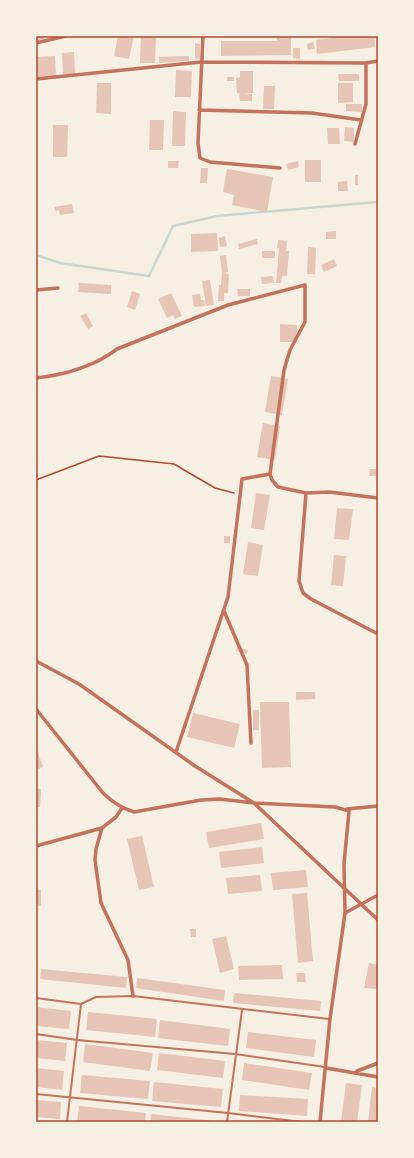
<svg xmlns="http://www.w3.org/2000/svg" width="414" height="1158" font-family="'Fira Sans Condensed',sans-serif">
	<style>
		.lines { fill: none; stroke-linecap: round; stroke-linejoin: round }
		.stream { stroke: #c9d6d2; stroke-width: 2.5 }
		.building { fill: #e6c5b7 }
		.path { stroke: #b5482f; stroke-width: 1.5 }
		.service { stroke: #c5725c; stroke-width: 2 }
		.minor { stroke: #c5725c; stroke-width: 3.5 }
		.neatline { fill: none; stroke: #b5482f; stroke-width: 1.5 }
	</style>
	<rect width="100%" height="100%" fill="#f6efe4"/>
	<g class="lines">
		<!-- stream -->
		<path class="stream" d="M36,255L60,263L149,276L173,226L217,216L378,202"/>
	</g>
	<!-- building -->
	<path class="building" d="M36,36H44V41H36Z
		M118,36H134L129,59L114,56Z
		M141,36H156L155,63H140Z
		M276,36H291V55L221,56V41H277Z
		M347,36H374L375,47L317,54L316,40Z
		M313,42L315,49L308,50L307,44Z
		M195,43L200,44V59H195Z
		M293,48H300V59L293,58Z
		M74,52L75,74H63L62,53Z
		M55,56L56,76L36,77V57Z
		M189,56V61L159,63V57Z
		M176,70L192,71L191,97H175Z
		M240,71H253V93H244L252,94V101H240L239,93H237L236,78L240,77Z
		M338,74H359V81H339Z
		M227,77H234V81H227Z
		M97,83H111V114L96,113Z
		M338,83H353V102L338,103Z
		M264,86H275L274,109H263Z
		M346,104H362V112L346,111Z
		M173,111L186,112L185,146H172Z
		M150,120H164L163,150H149Z
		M53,125H68L67,157H53Z
		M345,127L354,128V142L344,141Z
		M327,128H339L340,144H328Z
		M305,160H321V182H305Z
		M168,161H179L178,168H168Z
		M298,161L299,167L288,170L286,164Z
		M201,168H208L207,183H200Z
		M227,169L273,177L267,212L232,205L234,195L223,192Z
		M355,175H358V185H355Z
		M347,181L348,191H338V182Z
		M72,204L74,213L60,215L59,210L55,211L54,207Z
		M336,231V239H326V232Z
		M217,233L218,251L191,252V234Z
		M225,236L227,246L220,247L219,238Z
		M257,239L258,244L239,249L238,244Z
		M278,240L287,241L286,251H289L287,276H282L281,283H276L279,248H277Z
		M308,247L316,248L315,274H307Z
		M262,251H275V258H262Z
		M226,255L228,272L222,273L220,256Z
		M334,259L337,266L324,272L321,265Z
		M222,273L229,274L228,293H224V301H218L219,285H221Z
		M273,276L274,283L262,284L261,277Z
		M210,280L214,305L206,306L202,281Z
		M79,283L111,285V294L78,292Z
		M237,289H250V296H238Z
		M132,291L140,294L135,310L127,307Z
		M171,293L182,316L175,319L173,315L167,318L158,299Z
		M200,294L201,300H204L205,306L194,307L192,295Z
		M86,313L93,326L88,329L80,316Z
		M280,324L297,325V342H280Z
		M271,376L288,379L282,415L265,412Z
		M263,423L280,426L275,460L257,457Z
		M370,469H376V476H369Z
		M256,493L270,495L264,530L251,528Z
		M337,508L353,509L349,540L334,539Z
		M224,536H230V543H224Z
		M248,542L263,545L258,576L243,574Z
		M334,555L346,556L343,586L331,585Z
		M237,647L248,650L247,654L236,651Z
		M296,692H315V699L296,700Z
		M260,702H289L291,767L262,768Z
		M253,710H259V730H253Z
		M193,713L240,724L234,748L187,737Z
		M36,747L43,767L36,770Z
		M36,789H41L40,807H36Z
		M261,823L264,839L209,848L206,832Z
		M142,836L154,887L139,890L127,839Z
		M262,847L264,863L221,868L219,852Z
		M306,870L308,887L273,890L271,873Z
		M260,875L262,891L228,894L226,878Z
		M36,890H41V906H36Z
		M307,893L313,961L298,963L292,894Z
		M190,929H196V937H191Z
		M226,936L234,969L220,973L212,939Z
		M369,963L378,965V989L364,988Z
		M282,965L283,979L239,980L238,966Z
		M41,969L127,977L126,988L40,979Z
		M296,973H305L306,982H297Z
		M137,978L225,990L224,1001L136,988Z
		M234,993L321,1001L320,1011L233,1003Z
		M36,1007L71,1011L69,1029L36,1026Z
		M88,1012L157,1019L155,1037L86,1030Z
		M160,1020L230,1029L228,1046L158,1038Z
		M248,1032L316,1040L314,1057L246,1048Z
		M36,1040L67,1043L65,1061L36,1058Z
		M85,1044L153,1053L150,1071L83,1062Z
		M159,1053L225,1061L223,1078L157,1070Z
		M244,1063L312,1073L309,1090L242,1080Z
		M36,1068L64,1071L62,1090L36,1087Z
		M82,1075L150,1081L148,1099L80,1093Z
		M154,1082L223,1089L221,1107L152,1101Z
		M346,1083L362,1085L357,1122H341Z
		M372,1087L378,1088V1122H368Z
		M240,1095L308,1099L307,1116L239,1111Z
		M36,1100L61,1102L60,1119L36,1117Z
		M79,1106L146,1113L145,1122H77Z
		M151,1114L215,1121V1122H150Z"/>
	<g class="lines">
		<!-- path -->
		<path class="path" d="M36,480L99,456L174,464L215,488L234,493"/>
		<!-- service -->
		<path class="service" d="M36,998L81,1004L96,997L133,996L329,1019
			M36,1034L77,1040L235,1054L325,1067
			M36,1094L228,1113L302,1122
			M67,1122L81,1004
			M227,1122L242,1010"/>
		<!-- minor -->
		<path class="minor" d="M203,36L198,143L200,158L210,162L280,168
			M36,43L66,36
			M36,79L201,62L366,63L378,61
			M199,110L312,113L361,120
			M355,144L366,104V63
			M36,290L58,288
			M36,378C64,375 95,366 117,349L228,305L305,285V322L290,350L284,370L270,474L272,480L278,487L306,493L329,492L378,498
			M306,493L299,581L303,593L311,599L378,634
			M224,611L247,665L251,743
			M36,661L79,684L195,766L254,803L378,920
			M36,709L103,793C112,802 121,808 134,812L201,800L220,799L254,803L335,807L349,811L344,864L345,913L330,1019L320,1122
			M176,752L228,597L242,479L270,474
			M347,809L378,806
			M102,828L96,849L95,860L101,903L128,960L133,996
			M36,846L102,828L116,817L122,808
			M345,913L378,895
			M326,1068L378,1077
			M357,1071L378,1063"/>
	</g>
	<!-- border -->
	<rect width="414" height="1158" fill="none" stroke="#f6efe4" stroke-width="74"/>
	<rect x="37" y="37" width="340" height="1084" class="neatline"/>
</svg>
